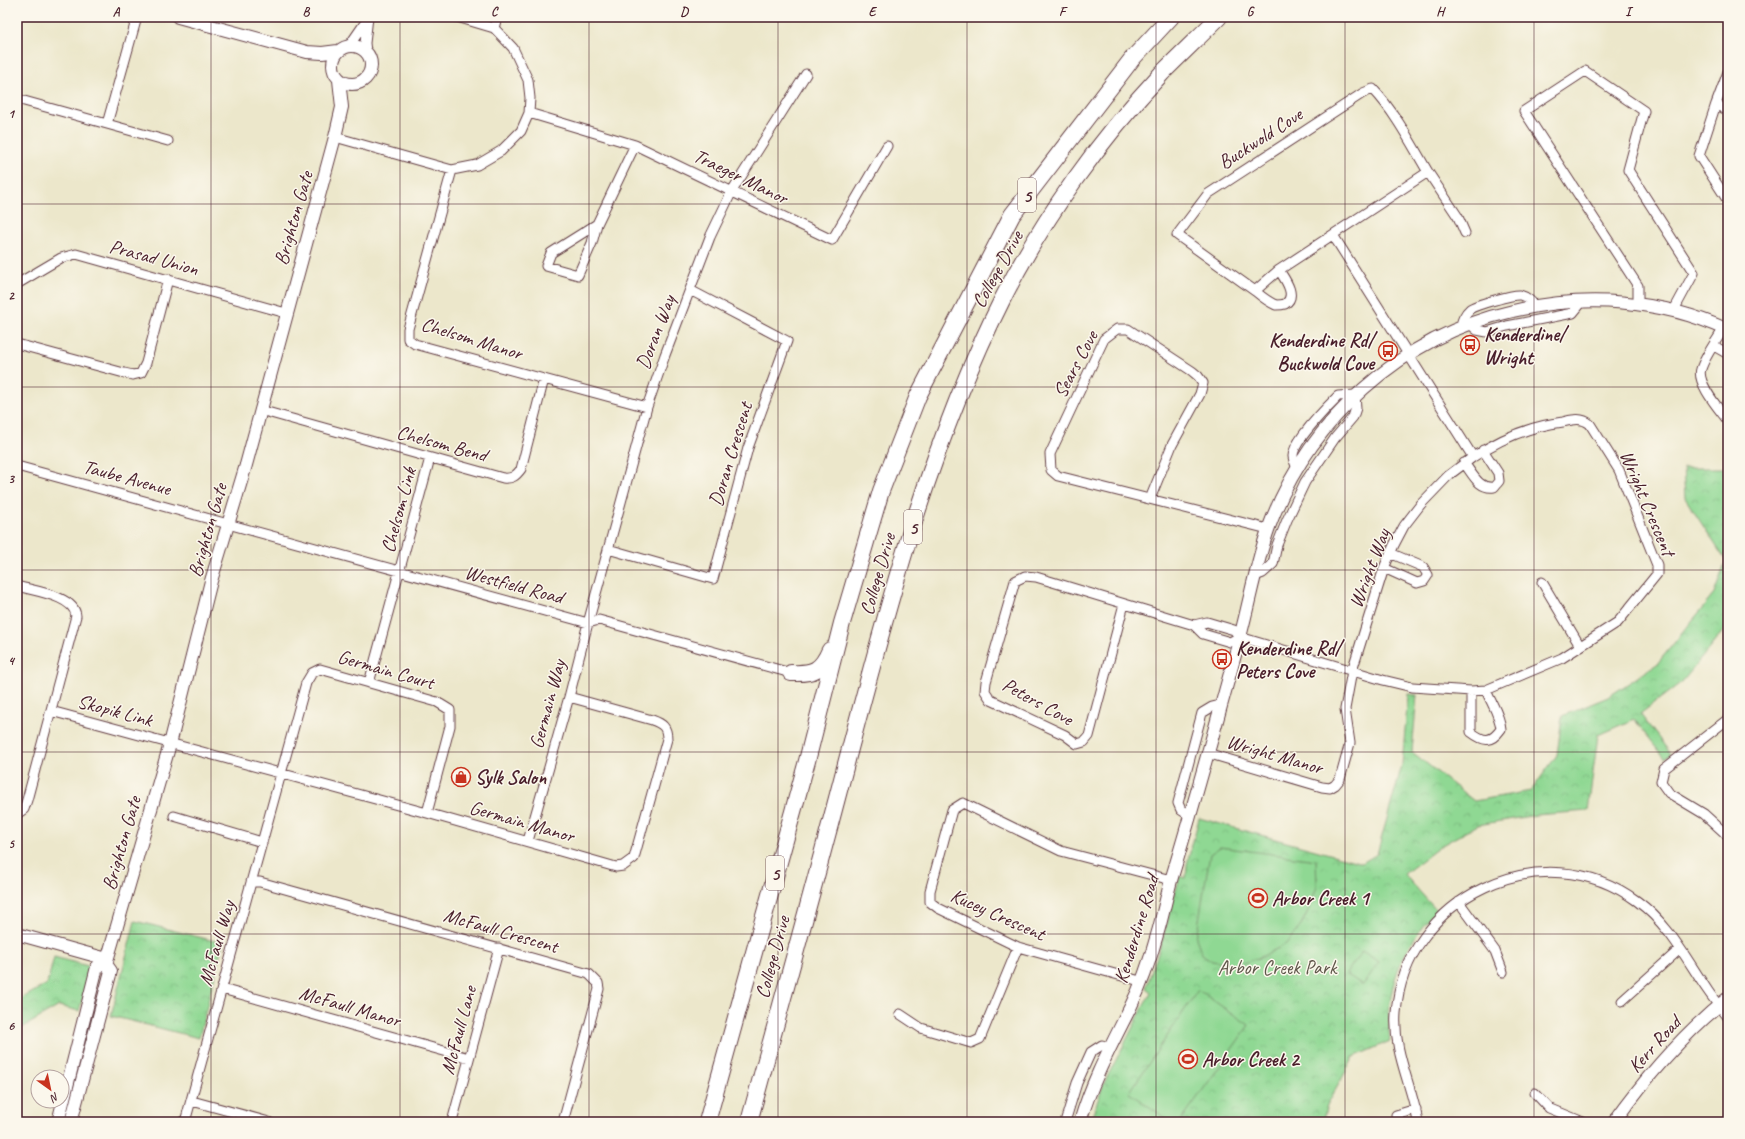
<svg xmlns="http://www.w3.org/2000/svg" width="1745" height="1139" font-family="Caveat,sans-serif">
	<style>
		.park { fill: url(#park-crowns); stroke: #6c7c5f }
		.pitch { fill: #8fd893; stroke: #6c7c5f }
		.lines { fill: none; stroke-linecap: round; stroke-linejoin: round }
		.street-casing { stroke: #623d43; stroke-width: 11 }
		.secondary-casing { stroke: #623d43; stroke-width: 14 }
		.highway-casing { stroke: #623d43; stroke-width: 18 }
		.street { stroke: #fff; stroke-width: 9 }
		.secondary { stroke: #fff; stroke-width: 12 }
		.highway { stroke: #fff; stroke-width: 16 }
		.grid { fill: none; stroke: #4a1f2b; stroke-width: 1; stroke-opacity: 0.55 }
		.labels { text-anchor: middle; stroke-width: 3; stroke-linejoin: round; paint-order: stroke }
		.shield { fill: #fbf7ec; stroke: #7f6065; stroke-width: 1 }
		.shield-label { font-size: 19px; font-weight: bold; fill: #4a1f2b }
		.street-label { font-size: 20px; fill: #4a1f2b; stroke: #fbf7ec }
		.poi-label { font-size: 20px; font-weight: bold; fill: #4a1f2b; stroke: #fbf7ec; text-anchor: start }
		.park-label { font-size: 20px; fill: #5f564a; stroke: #fbf7ec }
		.neatline { fill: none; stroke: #4a1f2b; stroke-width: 1.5 }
		.grid-label { font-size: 13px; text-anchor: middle; font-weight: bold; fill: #4a1f2b }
	</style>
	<defs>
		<pattern id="park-crowns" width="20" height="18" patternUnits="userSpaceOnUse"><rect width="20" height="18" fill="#8fd893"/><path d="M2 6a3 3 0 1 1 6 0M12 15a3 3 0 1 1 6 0" fill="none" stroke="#7db97f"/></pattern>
	</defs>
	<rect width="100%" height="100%" fill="#fbf7ec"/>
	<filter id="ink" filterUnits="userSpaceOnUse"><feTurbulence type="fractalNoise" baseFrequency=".025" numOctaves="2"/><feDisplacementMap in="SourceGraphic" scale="8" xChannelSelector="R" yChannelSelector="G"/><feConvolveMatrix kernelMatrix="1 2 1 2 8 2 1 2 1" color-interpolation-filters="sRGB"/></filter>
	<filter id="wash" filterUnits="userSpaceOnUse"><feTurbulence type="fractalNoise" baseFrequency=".012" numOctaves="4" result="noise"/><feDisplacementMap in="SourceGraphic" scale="16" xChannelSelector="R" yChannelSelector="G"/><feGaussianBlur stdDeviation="0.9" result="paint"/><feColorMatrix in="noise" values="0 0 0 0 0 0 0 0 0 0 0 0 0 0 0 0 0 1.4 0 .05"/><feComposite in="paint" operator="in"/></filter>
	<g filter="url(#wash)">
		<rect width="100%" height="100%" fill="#ece7cb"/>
		<!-- park -->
		<path class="park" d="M1683,468H1728V625L1683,681L1640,714L1671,754L1665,758L1634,719L1598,735L1588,811L1536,815L1478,825L1442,845L1404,874L1436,910C1402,949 1384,989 1390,1041L1354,1057L1327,1105L1322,1122H1090L1104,1083L1151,992L1146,988L1161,944L1180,876L1186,878L1187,864L1199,818L1362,863L1377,854L1402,765L1408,694L1417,695L1412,752L1474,801L1531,791L1557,755L1562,716L1608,697L1657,664L1714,594L1726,561L1685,498Z
			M135,921L223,943L199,1038L111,1016Z
			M54,957L88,966L91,970L79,1011L59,1006L17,1031V1001L47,984Z"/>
		<!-- pitch -->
		<path class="pitch" d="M1220,847L1316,860L1317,886L1308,911L1300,927L1286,944L1261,957L1237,965L1212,961L1202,954L1196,938L1210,854Z
			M1362,951L1379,962L1363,985L1346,974Z
			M1198,990L1249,1025L1180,1122H1172L1129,1093Z"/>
	</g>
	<g filter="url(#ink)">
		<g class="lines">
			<!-- street casing -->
			<g class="street-casing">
				<path id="street" d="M494,28L497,17
					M349,46L367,20
					M366,52L365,43L368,17
					M1373,89C1395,112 1412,145 1428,172L1279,270L1255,291L1177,235L1208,194L1363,93Z
					M17,99L107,124L137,17
					M1716,104L1728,72
					M1728,111L1716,104L1699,156L1728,201
					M529,113L635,145L832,240L887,146
					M107,124L168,141
					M335,137L452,170L477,165L501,151L521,131L529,113L530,98L528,80L513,48L494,28L457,17
					M452,170L408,329V339L415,344L647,407
					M1428,172L1458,217L1465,233
					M597,224L592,243L578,275L546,266L551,253L597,224L635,145
					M17,284L61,258L76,254L286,313
					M1255,291C1261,296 1268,302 1276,305C1279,305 1282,305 1285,304C1298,296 1284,278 1279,270
					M1638,303V286L1524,111L1585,71L1644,111L1628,170L1694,273L1674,310
					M1470,324L1477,330L1487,332L1507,326L1573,313L1582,302
					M1460,328C1462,321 1464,314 1470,309C1475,305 1514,294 1520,295C1527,297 1530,300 1535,306
					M1724,328C1717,340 1705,356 1701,369C1696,383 1720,410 1728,421
					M17,344L124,373L133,375L141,373L146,363L168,279
					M1714,346L1728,354
					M260,410L503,478C512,479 516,476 521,469L544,379
					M1464,463C1473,474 1478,489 1494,487L1499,481L1498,473L1483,450
					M17,466L588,623L599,620L791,673
					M1150,499L1172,445L1200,394L1203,383L1198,376L1192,371L1128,329H1117L1104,339L1050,454L1051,470L1058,476L1268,529
					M608,549L713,579L748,448L787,341L690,290
					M1384,568L1417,583L1424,581L1428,575L1423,567L1390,553
					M1255,576L1263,573L1273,564L1277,545L1287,520L1305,482L1335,438L1353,417L1356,408L1355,395L1338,396C1327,407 1293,442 1293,456C1293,460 1296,465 1297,468
					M1542,582L1580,646
					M17,586C34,591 75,596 76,616L27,800L24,809L17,814
					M1124,604L1089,736L1084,742L1077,744L1065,735L991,700L985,691L986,682L1015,581L1025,576L1036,577L1194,625L1207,622L1234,630L1240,637
					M1194,625L1203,634L1230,642L1240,637
					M1240,637L1383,680L1412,687L1471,691L1486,690L1562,658L1618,622L1657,574V565L1619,470L1590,424C1581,417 1572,420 1563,422C1530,426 1500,439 1473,457L1333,235
					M369,683L430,458
					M1471,691V732C1484,742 1491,743 1501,729C1500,715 1491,703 1486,690
					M51,711L427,813L616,867L623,866L634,858L667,739C667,727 663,724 652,720L569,697
					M1728,719L1664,769L1661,782L1669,793L1704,814L1728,836
					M1207,753L1322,787L1330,788L1335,785L1340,779L1350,743L1345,709L1352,671L1384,568L1394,545L1404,526L1421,504L1449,475L1473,457
					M174,816L262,842
					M1190,816L1181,810L1178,803L1202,713L1212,707L1220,705
					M528,841L569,697L588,623L647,407L665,355L710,237L732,191L806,74
					M251,882H260L589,974L598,983L599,989L563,1122
					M1459,902L1495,951L1503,972
					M1140,981L1018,947L938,908L930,902V891L952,810L963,803L1061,851L1171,880
					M222,989L469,1058
					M1622,1001L1680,949
					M900,1014L921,1028L971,1043L980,1039L1018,947
					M1535,1093L1549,1108L1583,1122
					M192,1101L269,1122
					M1396,1115L1416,1109
					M185,1122L306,683L312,673L320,669L437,702L450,710V726L427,813
					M452,1122L499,948
					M1065,1122L1077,1083L1091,1052L1102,1045L1109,1048
					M1418,1122C1412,1085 1393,1052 1396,1013C1405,897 1543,831 1637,901C1669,924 1686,959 1708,991C1714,1000 1721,1008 1728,1017"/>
			</g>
			<!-- secondary casing -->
			<g class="secondary-casing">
				<path id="secondary" d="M178,17L307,52L322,53L338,51
					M333 65a19 19 0 1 1 38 0a19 19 0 1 1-38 0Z
					M17,934L107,959
					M106,964L170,744L211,581L246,465L335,137L342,107L339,80
					M58,1122L97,967L106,964
					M71,1122L111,971L106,964
					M1080,1122C1092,1081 1111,1046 1130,1008C1140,988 1151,957 1157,935C1163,916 1166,897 1172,877C1196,798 1218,717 1240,637C1250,600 1256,563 1269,527C1308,421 1401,336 1513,311C1585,294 1660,299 1728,330
					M1614,1122C1647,1076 1684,1033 1728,998"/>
			</g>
			<!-- highway casing -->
			<g class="highway-casing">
				<path id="highway" d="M791,673C813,674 821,671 830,650
					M707,1122L807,761L842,623L881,491L918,396L1012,215L1132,59L1171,17
					M749,1122C780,1008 812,894 842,779C885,616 927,449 1003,298C1043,218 1101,138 1162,73C1181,54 1200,36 1219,17"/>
			</g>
			<!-- street -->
			<use href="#street" class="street"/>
			<!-- secondary -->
			<use href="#secondary" class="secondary"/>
			<!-- highway -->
			<use href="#highway" class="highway"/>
		</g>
	</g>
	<!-- grid -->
	<path class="grid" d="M211,17V1122M400,17V1122M589,17V1122M778,17V1122M967,17V1122M1156,17V1122M1345,17V1122M1534,17V1122M17,204H1728M17,387H1728M17,570H1728M17,752H1728M17,934H1728"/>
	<!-- icons -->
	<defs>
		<g id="bus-ring" transform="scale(1)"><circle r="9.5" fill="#fbf7ec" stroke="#c8321e" stroke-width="1.5"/><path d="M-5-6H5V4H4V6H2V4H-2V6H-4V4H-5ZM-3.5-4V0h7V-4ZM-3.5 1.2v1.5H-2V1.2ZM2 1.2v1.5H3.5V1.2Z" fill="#c8321e"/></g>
		<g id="shop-ring" transform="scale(1)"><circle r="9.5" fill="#fbf7ec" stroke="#c8321e" stroke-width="1.5"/><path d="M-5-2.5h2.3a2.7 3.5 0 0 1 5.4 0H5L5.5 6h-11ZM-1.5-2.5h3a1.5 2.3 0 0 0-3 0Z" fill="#c8321e"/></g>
		<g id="stadium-ring" transform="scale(1)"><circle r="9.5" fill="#fbf7ec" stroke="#c8321e" stroke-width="1.5"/><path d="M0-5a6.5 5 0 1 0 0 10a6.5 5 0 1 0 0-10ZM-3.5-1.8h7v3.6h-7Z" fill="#c8321e"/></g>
	</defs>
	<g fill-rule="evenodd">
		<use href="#bus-ring" x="1470" y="345"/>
		<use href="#bus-ring" x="1388" y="351"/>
		<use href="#bus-ring" x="1222" y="659"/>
		<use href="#shop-ring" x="461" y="777"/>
		<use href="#stadium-ring" x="1258" y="898"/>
		<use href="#stadium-ring" x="1188" y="1059"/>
	</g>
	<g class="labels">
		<!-- shield labels -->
		<g class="shield">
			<rect x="1018" y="178" width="18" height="34" rx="3"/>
			<rect x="904" y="510" width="18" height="34" rx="3"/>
			<rect x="766" y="856" width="18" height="34" rx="3"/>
		</g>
		<g class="shield-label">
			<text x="1027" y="202">5</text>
			<text x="913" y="534">5</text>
			<text x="775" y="880">5</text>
		</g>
		<!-- street labels -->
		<g class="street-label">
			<text transform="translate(1260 138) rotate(-33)" y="7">Buckwold Cove</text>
			<text transform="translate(741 176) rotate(26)" y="7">Traeger Manor</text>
			<text transform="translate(293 218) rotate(-74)" y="7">Brighton Gate</text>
			<text transform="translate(154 257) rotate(15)" y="7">Prasad Union</text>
			<text transform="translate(997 269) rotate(-61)" y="7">College Drive</text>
			<text transform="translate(655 332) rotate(-69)" y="7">Doran Way</text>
			<text transform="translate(472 338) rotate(17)" y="7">Chelsom Manor</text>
			<text transform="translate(1075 364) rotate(-62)" y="7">Sears Cove</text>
			<text transform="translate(442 443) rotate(15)" y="7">Chelsom Bend</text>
			<text transform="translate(730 454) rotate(-73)" y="7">Doran Crescent</text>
			<text transform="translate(127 477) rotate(15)" y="7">Taube Avenue</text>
			<text transform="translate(1648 503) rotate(67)" y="7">Wright Crescent</text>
			<text transform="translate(398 510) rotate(-75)" y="7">Chelsom Link</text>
			<text transform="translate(207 530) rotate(-74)" y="7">Brighton Gate</text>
			<text transform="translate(1369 568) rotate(-69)" y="7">Wright Way</text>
			<text transform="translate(877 574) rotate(-74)" y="7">College Drive</text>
			<text transform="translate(514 584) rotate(15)" y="7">Westfield Road</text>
			<text transform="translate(386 669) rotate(16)" y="7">Germain Court</text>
			<text transform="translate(1038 701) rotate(29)" y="7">Peters Cove</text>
			<text transform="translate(547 704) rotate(-75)" y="7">Germain Way</text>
			<text transform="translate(115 710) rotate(15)" y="7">Skopik Link</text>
			<text transform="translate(1275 754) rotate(16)" y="7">Wright Manor</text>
			<text transform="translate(522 821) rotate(16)" y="7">Germain Manor</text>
			<text transform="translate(121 843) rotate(-74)" y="7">Brighton Gate</text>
			<text transform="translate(998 914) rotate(24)" y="7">Kucey Crescent</text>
			<text transform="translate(1136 929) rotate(-73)" y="7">Kenderdine Road</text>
			<text transform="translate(501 930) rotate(16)" y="7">McFaull Crescent</text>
			<text transform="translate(216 943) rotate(-74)" y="7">McFaull Way</text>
			<text transform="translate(772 957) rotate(-75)" y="7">College Drive</text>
			<text transform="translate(350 1006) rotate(16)" y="7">McFaull Manor</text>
			<text transform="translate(458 1030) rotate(-75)" y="7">McFaull Lane</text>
			<text transform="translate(1654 1044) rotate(-48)" y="7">Kerr Road</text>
		</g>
		<!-- poi labels -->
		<g class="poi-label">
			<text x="1484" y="341">Kenderdine/<tspan x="1484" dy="23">Wright</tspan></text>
			<text x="1374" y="347" text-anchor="end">Kenderdine Rd/<tspan x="1374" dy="23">Buckwold Cove</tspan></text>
			<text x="1236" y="655">Kenderdine Rd/<tspan x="1236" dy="23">Peters Cove</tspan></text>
			<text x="475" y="784">Sylk Salon</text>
			<text x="1272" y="905">Arbor Creek 1</text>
			<text x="1202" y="1066">Arbor Creek 2</text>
		</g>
		<!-- park labels -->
		<g class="park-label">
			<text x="1277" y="974">Arbor Creek Park</text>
		</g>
	</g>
	<!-- margin -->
	<rect width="1745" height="1139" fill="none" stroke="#fbf7ec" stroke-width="44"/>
	<!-- north arrow -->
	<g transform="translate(50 1089) rotate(147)"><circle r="19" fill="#fbf7ec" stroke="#b4a19f"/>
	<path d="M0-3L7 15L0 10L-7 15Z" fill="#c8321e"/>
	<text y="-6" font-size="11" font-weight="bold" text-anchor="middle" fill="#4a1f2b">N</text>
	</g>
	<rect x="22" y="22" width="1701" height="1095" class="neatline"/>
	<g class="grid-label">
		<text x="116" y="16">A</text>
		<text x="306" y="16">B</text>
		<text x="494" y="16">C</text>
		<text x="684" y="16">D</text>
		<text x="872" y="16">E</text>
		<text x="1062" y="16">F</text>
		<text x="1250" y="16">G</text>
		<text x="1440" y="16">H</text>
		<text x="1628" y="16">I</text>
		<text x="11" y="118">1</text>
		<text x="11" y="300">2</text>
		<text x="11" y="483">3</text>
		<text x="11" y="665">4</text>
		<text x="11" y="848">5</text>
		<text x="11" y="1030">6</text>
	</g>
</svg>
